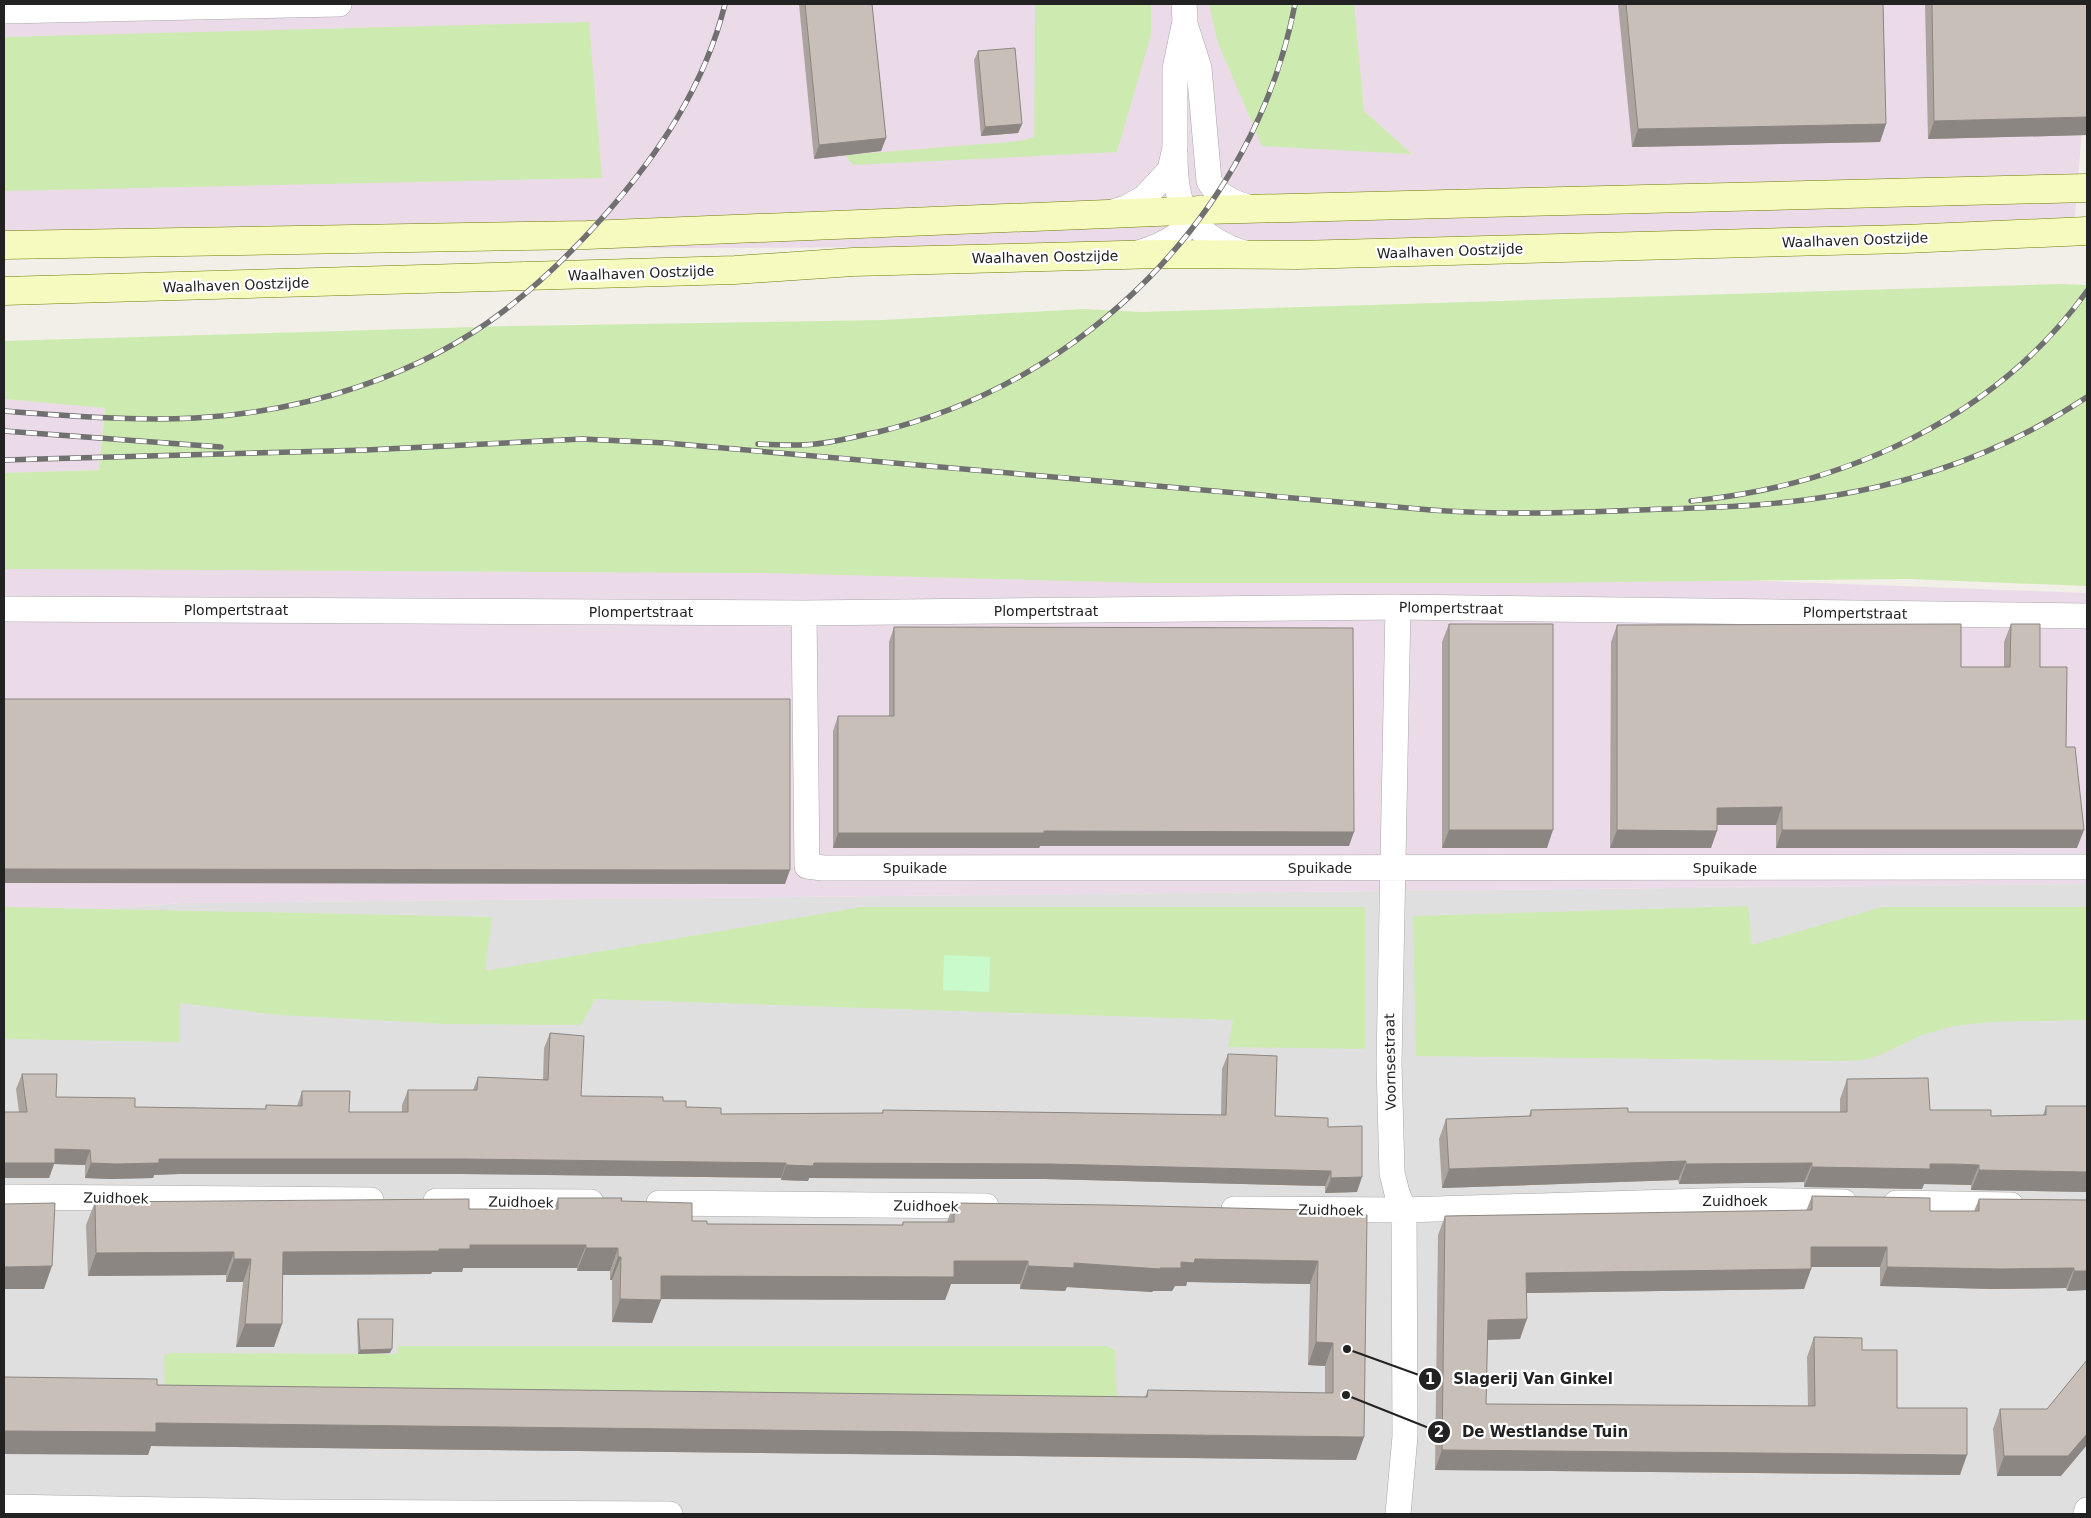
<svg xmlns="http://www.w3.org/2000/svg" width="2091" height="1518" font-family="'DejaVu Sans',sans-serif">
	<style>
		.residential { fill: #e0dfdf }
		.industrial { fill: #ebdbe8 }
		.grass { fill: #cdebb0 }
		.park { fill: #c8facc }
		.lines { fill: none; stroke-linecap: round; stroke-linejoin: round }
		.street-casing { stroke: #a9a9a9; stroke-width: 26 }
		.secondary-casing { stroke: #707d05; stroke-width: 29 }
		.street { stroke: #fff; stroke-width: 25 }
		.secondary { stroke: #f7fabf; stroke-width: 28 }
		.rail-casing { stroke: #707070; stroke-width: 5.5 }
		.rail { stroke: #fff; stroke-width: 4; stroke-dasharray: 11; stroke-linecap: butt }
		.wall { fill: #aba49e }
		.shaded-wall { fill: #8b8681 }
		.building { fill: #c7bfb8; stroke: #8b8681 }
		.labels { text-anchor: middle; stroke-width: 4.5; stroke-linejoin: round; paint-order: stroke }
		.street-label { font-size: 14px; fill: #222; stroke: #fff }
		.leader { fill: none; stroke: #222; stroke-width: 2 }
		.callout-dot { fill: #222; stroke: #fff; stroke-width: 2 }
		.mark-label { font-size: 15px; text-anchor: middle; font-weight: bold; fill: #fff }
		.callout-label { font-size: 15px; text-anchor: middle; font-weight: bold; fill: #222; stroke: #fff; stroke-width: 4.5; stroke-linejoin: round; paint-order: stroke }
	</style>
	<rect width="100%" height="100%" fill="#f2efe9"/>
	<!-- residential -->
	<path class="residential" d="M2087,884V1514H4V918L180,903Z"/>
	<!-- industrial -->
	<path class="industrial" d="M4,4H2087V66L2073,242L4,251Z
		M4,399L105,407L99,470L4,473Z
		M4,554L1174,559L2087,593V884L180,903L4,918Z"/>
	<!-- grass -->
	<path class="grass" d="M1035,4H1151V35L1117,152L853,165L845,155L1020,141L1034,137Z
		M1209,4H1354L1364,111L1412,154L1262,146L1218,43Z
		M589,22L602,178L4,191V37Z
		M2059,284L2087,285V586L1909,579L1523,583H1149L764,573L4,569V473L99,470L105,408L4,399V341L512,326L883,320L1084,309L1141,312Z
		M1748,906L1752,945L1882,907H2087V1020L1992,1022L1954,1026L1922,1035L1880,1055L1863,1060L1841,1061L1416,1056L1413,916Z
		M4,907L492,917L485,971L862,907H1365V1049L1228,1047L1233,1020L595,999L581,1025L447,1024L280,1015L180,1003V1042L4,1039Z
		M398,1346H1106L1115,1350L1117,1398L165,1399L164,1356L171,1353L397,1354Z"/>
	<!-- park -->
	<path class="park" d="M944,955L990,957L989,992L943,990Z"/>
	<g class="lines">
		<!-- street casing -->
		<g class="street-casing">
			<path id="street" d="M4,11L339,4
				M1185,24L1199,68L1209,181C1218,197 1235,204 1252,208
				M1175,155C1175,172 1176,190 1182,205C1193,230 1223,248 1248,254
				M1113,212L1126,208L1144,198L1170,170L1175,148V69L1185,21L1184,4
				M1138,253C1163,246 1188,233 1201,208
				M1398,607L1389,1063L1392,1173L1397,1193L1404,1210L1405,1436L1398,1514
				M4,609L804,613L1398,607L2087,616
				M804,613L807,866L823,868L2087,867
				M4,1197L371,1200
				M436,1201L591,1202
				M659,1203L986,1206
				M1896,1203L2011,1205
				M1234,1209L1404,1210L1736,1200L1844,1202
				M4,1507L279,1512L670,1514
				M2086,1514L2087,1510"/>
		</g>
		<!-- secondary casing -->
		<g class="secondary-casing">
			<path id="secondary" d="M4,245L587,235L1205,210L2087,188
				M4,291L735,270L853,262L1161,254L1297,255L1905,239L2087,231"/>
		</g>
		<!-- street -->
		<use href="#street" class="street"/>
		<!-- secondary -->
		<use href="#secondary" class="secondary"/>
		<!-- rail casing -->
		<g class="rail-casing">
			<path id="rail" d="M4,411C67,416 131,421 195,418C304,412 418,377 505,310C541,282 574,250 604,216C659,154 705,85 725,4
				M4,431L221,447
				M758,444C777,445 796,446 815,444C836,442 857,436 878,432C1084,383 1255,213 1295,4
				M4,460L366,450L582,439L666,443L1431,510C1500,515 1569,513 1639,510C1682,508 1725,508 1767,504C1884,494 1989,462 2087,397
				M1691,501C1844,486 1995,419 2087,291"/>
		</g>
		<!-- rail -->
		<use href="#rail" class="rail"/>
	</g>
	<!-- wall -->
	<path class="wall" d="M799,4H872L886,138L881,151L814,159Z
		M1618,4H1883L1886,124L1880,142L1632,147Z
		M1925,4H2087V135L1928,139Z
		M978,51L1022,124L1018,133L981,136L974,60Z
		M1449,624L1547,848H1442V642Z
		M2011,624L2040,667L2066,747L2077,848H1776V825H1717L1711,848H1610L1611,642L1617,625L1961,667H2004V642Z
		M894,627L1349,846H1040L1039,848H833V731L838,716H889V642Z
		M550,1033L581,1096L663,1101L686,1107L721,1114L882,1113L883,1110L1221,1115L1222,1069L1228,1054L1275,1116L1328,1127L1357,1192L1325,1193V1186L1045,1179L809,1178L808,1181L781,1180V1178L460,1174H179L154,1175L153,1178L110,1179L85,1178V1165L54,1164L49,1178L19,1112L16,1089L22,1074L56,1097L135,1107L265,1109L266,1105L297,1106L302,1091L349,1112H402V1105L408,1090H473L478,1077L543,1080L544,1048Z
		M1847,1079L1930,1110L1991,1116L2043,1115L2046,1106L2087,1192L1971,1190V1185L1947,1184H1924L1922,1189L1804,1187V1182L1679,1184L1678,1180L1442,1188L1439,1139L1446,1119L1529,1116L1531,1110L1628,1112H1840V1099Z
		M1812,1196L1930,1211H1974L1979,1199L2087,1200V1290L2067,1291L2066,1288L1992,1289L1880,1286V1267H1811V1269L1804,1289L1527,1293L1520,1339L1487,1340L1486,1404L1808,1406L1807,1357L1814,1337L1862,1350L1897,1408L1960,1475L1435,1470L1438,1235L1445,1216L1806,1211Z
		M558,1198L621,1201L692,1221L707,1224L902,1225L903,1222H947L954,1203L1312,1216L1356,1460L151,1446L148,1455L157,1385L1145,1397L1148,1390L1325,1393V1366L1308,1365L1310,1284L1187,1282L1186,1286H1175L1172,1291H1153L1152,1292L1067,1287L1065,1291L1020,1289V1284H951L945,1300L661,1299L652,1323L612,1322V1280H610V1271H577V1268H463L462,1272H432L431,1274L282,1275L274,1347H236L243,1282H226V1275L88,1276L86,1225L95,1202L469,1209H554Z
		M358,1319L390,1353L358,1354L357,1323Z
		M2000,1409H2047L2061,1476H1997L1993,1429Z"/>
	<!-- shaded-wall -->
	<path class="shaded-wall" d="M2087,117V135L1928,139L1934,121Z
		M1022,124L1018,133L981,136L985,127Z
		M1886,124L1880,142L1632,147L1638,129Z
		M886,138L881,151L814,159L819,145Z
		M1782,807L1776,825H1711L1717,808Z
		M1449,830H1553L1547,848H1442Z
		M1617,830L1717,831L1711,848H1610Z
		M1782,830H2084L2077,848H1776Z
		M1044,831L1354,832L1349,846H1040L1039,848H833L838,833Z
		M4,869L790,870L785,884L4,883Z
		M55,1149L90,1150L85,1165L54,1164L49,1178H4V1163Z
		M159,1159H465L786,1163L781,1178L460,1174H179L154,1175L153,1178L110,1179L85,1178L91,1163Z
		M1686,1161L1678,1180L1442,1188L1449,1169Z
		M814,1163L1050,1164L1331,1171L1325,1186L1045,1179L809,1178L808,1181L781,1180L786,1165Z
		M1812,1163L1804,1182L1679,1184L1686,1164Z
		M1930,1164L1979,1165L1971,1185L1924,1184L1922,1189L1804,1187L1812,1167Z
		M1979,1170L2087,1172V1192L1971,1190Z
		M1362,1177L1357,1192L1325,1193L1331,1178Z
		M470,1245H586L577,1268H463L462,1272H432L431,1274L274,1275L283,1252Z
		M1811,1247H1887L1880,1267H1804Z
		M586,1248H618L610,1271H577Z
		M234,1252L226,1275L88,1276L96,1253Z
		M618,1257H621L612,1280H610Z
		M234,1259H251L243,1282H226Z
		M1195,1259L1318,1261L1310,1284L1187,1282L1186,1286H1175L1172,1291H1153L1152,1292L1067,1287L1065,1291L1020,1289L1028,1266L1074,1263L1160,1268Z
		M954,1261H1028L1020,1284H951L945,1300L652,1299L661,1276Z
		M52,1266L44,1289H4V1267Z
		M1887,1267L2074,1268L2066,1288L1992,1289L1880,1286Z
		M1811,1269L1804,1289L1519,1293L1526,1273Z
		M2074,1271H2087V1290L2067,1291Z
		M620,1299L661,1300L652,1323L612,1322Z
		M1527,1319L1520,1339L1481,1340L1488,1320Z
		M245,1324H282L274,1347H236Z
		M1316,1342L1333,1343L1325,1366L1308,1365Z
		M392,1349L390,1353L358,1354L360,1350Z
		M156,1423L1364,1437L1356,1460L151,1446L148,1455L4,1454V1431Z
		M2087,1434V1445L2061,1476H1997L2004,1456Z
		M1442,1450L1967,1455L1960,1475L1435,1470Z"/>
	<!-- building -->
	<path class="building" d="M805,4H872L886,138L819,145Z
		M1626,4H1883L1886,124L1638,129Z
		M1932,4H2087V117L1934,121Z
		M1015,48L1022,124L985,127L978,51Z
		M1449,624H1553V830H1449Z
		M1961,624V667H2010L2011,624H2040V667H2067L2066,747H2075L2084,830H1782V807L1717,808V831L1617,830V625Z
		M894,627L1353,628L1354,832L1044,831V833H838V716H894Z
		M4,699H790V870L4,869Z
		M550,1033L584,1036L581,1096L663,1097V1101H686V1107L721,1108V1114L883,1113V1110L1226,1115L1228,1054L1277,1056L1275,1116L1328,1118V1127L1362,1126V1177L1331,1178V1171L1050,1164L814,1163L813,1166L786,1165V1163L465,1159H159V1163L116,1164L91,1163L90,1150L55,1149V1163H4V1112H27L22,1074H57L56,1097L135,1098V1107L266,1109V1105L302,1106V1091H350L349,1112H408V1090H477L478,1077L548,1080Z
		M1928,1078L1930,1110H1991V1116L2046,1115V1106H2087V1172L1979,1170V1165L1954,1164H1930V1169L1812,1167V1163L1686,1164V1161L1449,1169L1446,1119L1531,1116V1110L1628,1108V1112H1847V1079Z
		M1812,1196L1930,1198V1211H1979V1199L2087,1200V1271H2074V1268L2000,1269L1887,1267V1247H1811V1269L1526,1273L1527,1319L1488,1320L1486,1404L1815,1406L1814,1337L1862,1338V1350H1897V1408H1967V1455L1442,1450L1445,1216L1812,1210Z
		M558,1198H622L621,1201L692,1203V1221H707V1224L903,1225V1222H954V1203L1109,1205L1312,1210V1216L1367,1215L1364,1437L156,1423V1432L4,1431V1377L157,1379V1385L1147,1397L1148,1390L1333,1393V1343L1316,1342L1318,1261L1195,1259L1194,1263L1181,1262V1268H1160V1269L1074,1263V1268L1028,1266V1261H954V1277L661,1276V1300L620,1299L621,1257H618V1248H586V1245H470V1249H439V1251L283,1252L282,1324H245L251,1259H234V1252L96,1253L95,1202L469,1199V1209H558Z
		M55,1203L52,1266L4,1267V1204Z
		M358,1319H393L392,1349L360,1350Z
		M2087,1360V1434L2068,1456H2004L2000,1409H2047Z"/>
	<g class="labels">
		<!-- street labels -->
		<g class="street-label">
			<text transform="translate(1855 240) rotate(-2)" y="5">Waalhaven Oostzijde</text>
			<text transform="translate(1450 251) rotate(-2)" y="5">Waalhaven Oostzijde</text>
			<text transform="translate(1045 257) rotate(-1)" y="5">Waalhaven Oostzijde</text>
			<text transform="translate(641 273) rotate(-2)" y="5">Waalhaven Oostzijde</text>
			<text transform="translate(236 285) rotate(-2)" y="5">Waalhaven Oostzijde</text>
			<text transform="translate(1451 608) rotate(1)" y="5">Plompertstraat</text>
			<text x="236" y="615">Plompertstraat</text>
			<text x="1046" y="616">Plompertstraat</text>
			<text x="641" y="617">Plompertstraat</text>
			<text transform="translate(1855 613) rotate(1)" y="5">Plompertstraat</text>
			<text x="915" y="873">Spuikade</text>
			<text x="1320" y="873">Spuikade</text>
			<text x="1725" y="873">Spuikade</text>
			<text transform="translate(1390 1062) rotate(-91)" y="5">Voornsestraat</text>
			<text transform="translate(116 1198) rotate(1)" y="5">Zuidhoek</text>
			<text x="1735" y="1206">Zuidhoek</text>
			<text transform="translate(521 1202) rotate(1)" y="5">Zuidhoek</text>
			<text transform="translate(926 1206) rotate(1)" y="5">Zuidhoek</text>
			<text transform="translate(1331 1210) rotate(1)" y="5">Zuidhoek</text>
		</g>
	</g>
	<!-- callouts -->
	<path class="leader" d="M1347 1349L1430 1379M1346 1395L1439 1432"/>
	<g class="callout-dot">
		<circle cx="1347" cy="1349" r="5"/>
		<circle cx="1346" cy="1395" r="5"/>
		<circle cx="1430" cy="1379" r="12"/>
		<circle cx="1439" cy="1432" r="12"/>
	</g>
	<g class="mark-label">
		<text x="1430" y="1384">1</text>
		<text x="1439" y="1437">2</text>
	</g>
	<g class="callout-label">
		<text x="1533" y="1384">Slagerij Van Ginkel</text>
		<text x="1545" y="1437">De Westlandse Tuin</text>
	</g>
	<!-- border -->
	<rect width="2091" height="1518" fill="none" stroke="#222222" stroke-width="10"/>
</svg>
